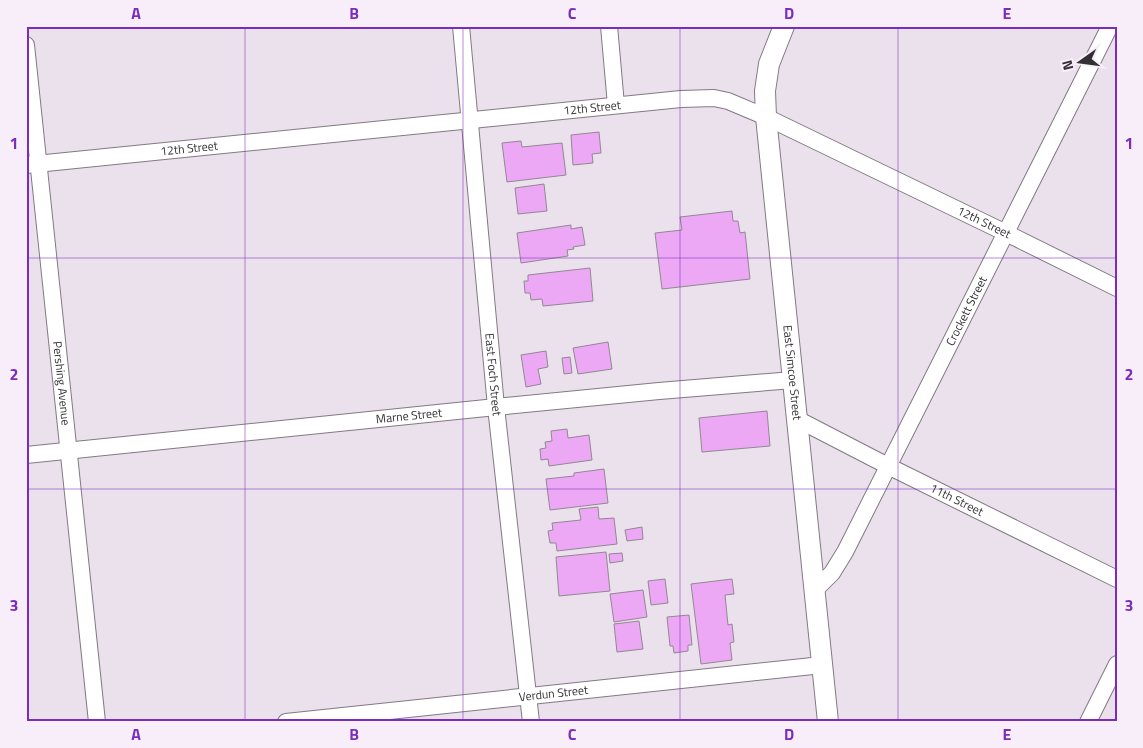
<svg xmlns="http://www.w3.org/2000/svg" width="1143" height="748" font-family="'Titillium Web',sans-serif">
	<style>
		.building { fill: #eda8f5; stroke: #918892 }
		.lines { fill: none; stroke-linecap: round; stroke-linejoin: round }
		.minor-casing { stroke: #827983; stroke-width: 18 }
		.tertiary-casing { stroke: #827983; stroke-width: 22 }
		.minor { stroke: #fff; stroke-width: 16 }
		.tertiary { stroke: #fff; stroke-width: 20 }
		.grid { fill: none; stroke: #7b2cbf; stroke-width: 1; stroke-opacity: 0.55 }
		.labels { text-anchor: middle; stroke-width: 4.5; stroke-linejoin: round; paint-order: stroke }
		.street-label { font-size: 12px; fill: #343035; stroke: #f8eef9 }
		.neatline { fill: none; stroke: #7b2cbf; stroke-width: 2 }
		.grid-label { font-size: 16px; text-anchor: middle; font-weight: bold; fill: #7b2cbf }
	</style>
	<rect width="100%" height="100%" fill="#ebe1ec"/>
	<!-- building -->
	<path class="building" d="M599,132L601,153L592,154L593,163L573,165L571,135Z
		M521,141L522,147L562,143L566,175L507,182L502,143Z
		M544,184L547,211L518,214L515,188Z
		M732,211L733,221H738L740,233L745,232L750,279L662,289L655,233L682,230L680,217Z
		M571,225V229L582,227L585,245L573,247L574,249L567,250L568,256L521,263L517,233Z
		M590,268L593,301L543,306L542,299L531,300L530,293H525L524,281H528V275Z
		M608,342L612,369L578,374L573,348Z
		M546,351L548,367L538,369L541,384L526,387L521,355Z
		M570,357L572,373L564,374L562,358Z
		M767,411L770,446L702,452L699,418Z
		M567,429L568,438L589,435L592,460L549,466L548,459L541,460L540,449L546,448L545,442L552,441L551,431Z
		M604,469L608,503L550,510L546,479L574,476V473Z
		M598,507L599,519L614,518L617,544L557,551L556,543H550L548,531L553,530L552,523L581,520L579,509Z
		M642,527L643,539L627,541L625,530Z
		M606,552L610,591L559,596L556,557Z
		M622,553L623,561L610,563L609,554Z
		M665,579L668,603L651,605L648,581Z
		M732,579L734,594L725,595L728,625L732,624L734,642L730,643L732,660L701,664L691,584Z
		M643,590L647,617L614,622L610,594Z
		M689,615L692,645H688V651L674,653L673,646H670L667,617Z
		M639,621L643,649L617,652L614,624Z"/>
	<g class="lines">
		<!-- minor casing -->
		<g class="minor-casing">
			<g id="minor">
				<path id="s1" d="M461,26L496,407L531,722"/>
				<path d="M609,26L616,105"/>
				<path id="s2" d="M26,45L97,722"/>
				<path id="s3" d="M26,165L681,99L714,98L728,101L766,117L1006,233L1117,288"/>
				<path id="s4" d="M797,419L888,466L1117,579"/>
				<path id="s5" d="M26,455L496,407L659,391L793,380"/>
				<path id="s6" d="M814,591L832,573L845,552L1110,26"/>
				<path id="s7" d="M286,722L822,665"/>
				<path d="M1088,722L1117,664"/>
			</g>
		</g>
		<!-- tertiary casing -->
		<g class="tertiary-casing">
			<g id="tertiary">
				<path id="s8" d="M784,26L769,64L765,91L766,117L828,722"/>
			</g>
		</g>
		<!-- minor -->
		<use href="#minor" class="minor"/>
		<!-- tertiary -->
		<use href="#tertiary" class="tertiary"/>
	</g>
	<!-- grid -->
	<path class="grid" d="M245,26V722M463,26V722M680,26V722M898,26V722M26,258H1117M26,489H1117"/>
	<g class="labels">
		<!-- street labels -->
		<g class="street-label">
			<text dy="4" stroke="none"><textPath href="#s3" startOffset="569">12th Street</textPath></text>
			<text dy="4" stroke="none"><textPath href="#s3" startOffset="164">12th Street</textPath></text>
			<text dy="4" stroke="none"><textPath href="#s3" startOffset="989">12th Street</textPath></text>
			<text dy="4" stroke="none"><textPath href="#s6" startOffset="320">Crockett Street</textPath></text>
			<text dy="4" stroke="none"><textPath href="#s8" startOffset="351">East Simcoe Street</textPath></text>
			<text dy="4" stroke="none"><textPath href="#s1" startOffset="350">East Foch Street</textPath></text>
			<text dy="4" stroke="none"><textPath href="#s2" startOffset="340">Pershing Avenue</textPath></text>
			<text dy="4" stroke="none"><textPath href="#s5" startOffset="385">Marne Street</textPath></text>
			<text dy="4" stroke="none"><textPath href="#s4" startOffset="179">11th Street</textPath></text>
			<text dy="4" stroke="none"><textPath href="#s7" startOffset="269">Verdun Street</textPath></text>
		</g>
	</g>
	<!-- border -->
	<rect width="1143" height="748" fill="none" stroke="#f8eef9" stroke-width="55"/>
	<!-- north arrow -->
	<g transform="translate(1080 62) rotate(256)" stroke="#f8eef9" stroke-width="4" paint-order="stroke">
	<path d="M0-4L9 19L0 12L-9 19Z" fill="#343035"/>
	<text y="-8" font-size="14" font-weight="bold" text-anchor="middle" fill="#343035">N</text>
	</g>
	<rect x="28" y="28" width="1088" height="692" class="neatline"/>
	<g class="grid-label">
		<text x="136" y="19">A</text>
		<text x="354" y="19">B</text>
		<text x="572" y="19">C</text>
		<text x="789" y="19">D</text>
		<text x="1007" y="19">E</text>
		<text x="14" y="149">1</text>
		<text x="1129" y="149">1</text>
		<text x="14" y="380">2</text>
		<text x="1129" y="380">2</text>
		<text x="14" y="611">3</text>
		<text x="1129" y="611">3</text>
		<text x="136" y="740">A</text>
		<text x="354" y="740">B</text>
		<text x="572" y="740">C</text>
		<text x="789" y="740">D</text>
		<text x="1007" y="740">E</text>
	</g>
</svg>
